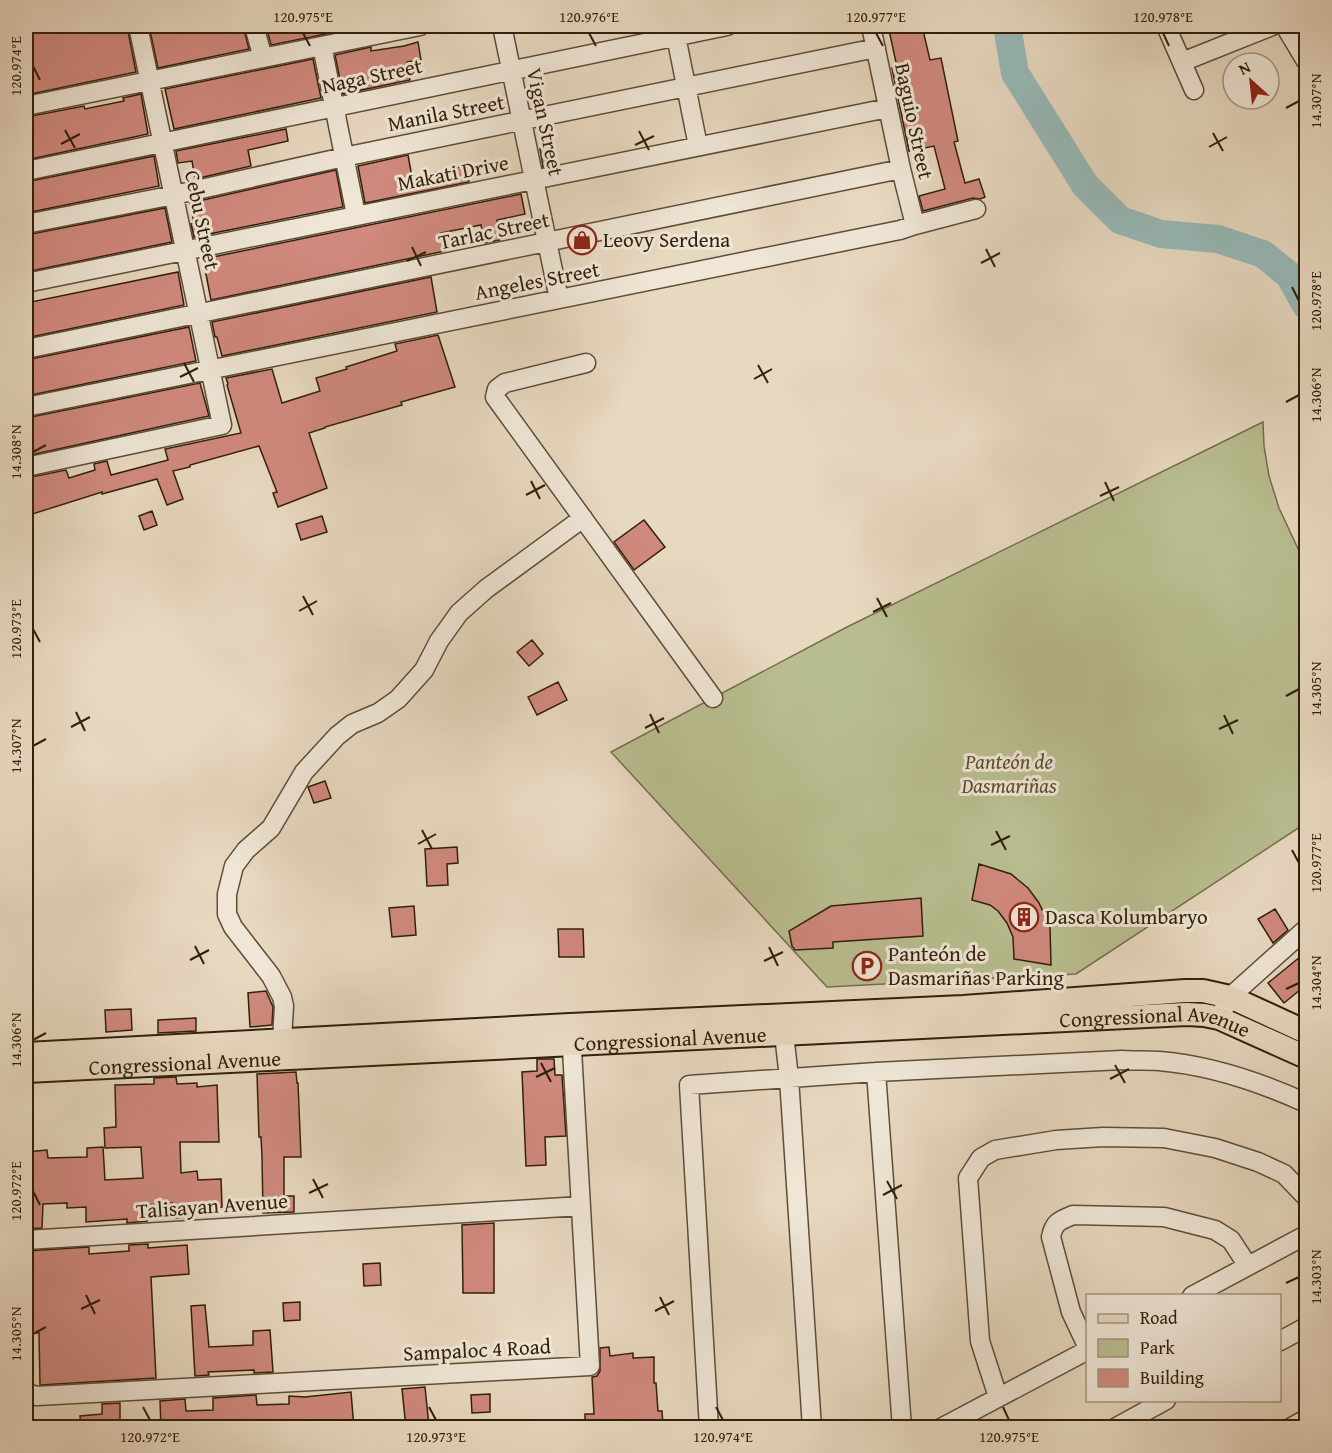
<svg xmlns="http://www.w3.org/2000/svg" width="1332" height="1453" font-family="'Gentium Book Plus',serif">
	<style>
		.green { fill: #b9be90; stroke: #756e4d; stroke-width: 1.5 }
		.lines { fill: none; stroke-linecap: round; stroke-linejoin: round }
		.river { stroke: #97b9b7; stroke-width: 28 }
		.building { fill: #d0897e; stroke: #311f0a; stroke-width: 1.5 }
		.minor-casing { stroke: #5e4d38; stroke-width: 21 }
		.major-casing { stroke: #311f0a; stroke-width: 26 }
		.minor { stroke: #efe6d6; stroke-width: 18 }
		.major { stroke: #e7d8c0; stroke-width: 22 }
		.ticks { fill: none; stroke: #311f0a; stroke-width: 2 }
		.labels { text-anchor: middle; stroke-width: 6; stroke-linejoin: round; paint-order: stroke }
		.street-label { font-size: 21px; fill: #311f0a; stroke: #efe6d6 }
		.poi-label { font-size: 21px; fill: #311f0a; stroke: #efe6d6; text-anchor: start }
		.park-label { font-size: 21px; font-style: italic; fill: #5a4f32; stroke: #efe6d6 }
		.neatline { fill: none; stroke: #311f0a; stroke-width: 2 }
		.ticks-label { font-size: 15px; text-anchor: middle; fill: #311f0a }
	</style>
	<rect width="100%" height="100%" fill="#e7d8c0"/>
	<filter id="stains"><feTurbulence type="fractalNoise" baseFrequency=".00333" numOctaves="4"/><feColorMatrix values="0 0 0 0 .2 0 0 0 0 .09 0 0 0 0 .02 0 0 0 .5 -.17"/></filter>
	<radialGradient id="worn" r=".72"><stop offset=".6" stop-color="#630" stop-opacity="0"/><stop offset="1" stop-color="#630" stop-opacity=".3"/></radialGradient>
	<!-- green -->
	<path class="green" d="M1263,422L1264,446L1269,476L1279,508L1306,566V823L1076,974L827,987L611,752L847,627Z"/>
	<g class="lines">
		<!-- river -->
		<path class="river" d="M1007,26L1015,73L1085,185L1120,220L1161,234L1218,239L1263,254L1289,275L1306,305"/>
	</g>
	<!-- building -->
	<path class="building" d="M26,26H127L136,72L26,95Z
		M149,26H243L249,49L158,68Z
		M266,26H366L271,45Z
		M911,26H922L930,60L941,58L958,141L954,142L965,183L979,179L985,197L980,199L973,198L923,211L919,196L945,189L934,146L909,151L898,98L892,68L897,67L889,30Z
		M418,42L421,60L407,62L410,80L343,94L335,55L371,47V51L404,46Z
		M313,59L321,98L174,129L165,89Z
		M141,94L148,134L26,160V117L84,106L85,109L124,101L123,98Z
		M286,129L288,141L248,150L251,166L195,179L192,161L178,163L176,151Z
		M553,147L556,164L543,167L540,149Z
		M408,155L412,177L466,166L469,182L365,203L358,166Z
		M154,156L159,186L26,213V182Z
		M336,170L343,207L194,237L191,224L194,223L190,203Z
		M521,194L525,214L497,220L500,240L484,243L481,225L441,233L445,251L211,300L203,259Z
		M165,208L172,242L26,272V235Z
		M178,272L184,305L26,338V303Z
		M431,277L437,312L222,356L217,337H215L212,322Z
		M189,327L196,361L26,396V360Z
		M438,335L455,387L401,402L402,405L325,427V428L309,433L327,488L278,507L273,493L277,492L259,446L190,465V467L173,471L183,499L167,505L157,479L102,494V492L26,516V478L66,470L69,478L95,470L94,464L107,461L111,475L168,460L165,449L241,433L227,385L228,384L226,378L272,369L282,403L320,391L316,378L347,369L346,367L397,351L395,344Z
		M200,383L209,416L26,456V418Z
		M152,511L157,525L144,530L139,516Z
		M322,516L327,532L301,540L296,524Z
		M644,520L665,547L634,570L614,542Z
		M532,640L543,654L529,666L517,652Z
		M558,682L567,700L537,715L528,697Z
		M325,781L331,798L314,803L308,787Z
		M457,847L458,863L447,864L448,885L427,886L425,849Z
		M979,864L1011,874L1028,888L1039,903L1050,927L1051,965L1014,959L1013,937L1007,923L998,911L990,905L972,900Z
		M921,898L923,936L833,942V948L795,950L792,946L789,931L831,906Z
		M414,906L416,935L392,937L389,908Z
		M1275,909L1288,930L1273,943L1258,919Z
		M558,929H583L584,957H559Z
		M1306,952V985L1284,1003L1268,983Z
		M266,991L273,1007L272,1025L250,1027L248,993Z
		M131,1009L132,1030L106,1032L105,1010Z
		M196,1018V1031L158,1033V1020Z
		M537,1059H554L555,1075H562L566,1136L545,1137L546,1165L526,1166L522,1072L537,1071Z
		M296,1072L297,1083H298L301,1157H284V1196H294V1212L263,1213L262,1156L261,1137H259L257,1074Z
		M176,1077L177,1084L197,1083V1087L217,1085L219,1142H180L181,1173L197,1171L198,1180L221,1179L222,1207L193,1208L194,1217L174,1218L173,1203L146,1205L147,1221L127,1223V1219L86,1222V1207L67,1208V1203L43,1204L42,1228L27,1229V1200H29L26,1152L47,1150L48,1158L87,1157V1148L103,1147L105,1180L143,1178L141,1147L105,1148L104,1128L116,1127L115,1085L154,1084V1078Z
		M494,1223V1293H463L462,1225Z
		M148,1244V1248L187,1245L189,1274L151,1277L156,1378L40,1385L39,1333H33L32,1281H28L27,1251L89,1247V1254L129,1251V1245Z
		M380,1263L381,1285L364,1286L363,1264Z
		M300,1302V1320L284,1321L283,1303Z
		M205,1305L209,1347L253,1345V1331L270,1330L273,1372L254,1373V1370L208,1372L209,1375L195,1376L191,1306Z
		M609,1347L610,1356L633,1353V1358L654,1357V1383H656L658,1411H662L663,1426L585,1428V1414H594L592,1377L597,1376L600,1371V1348Z
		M425,1387L429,1426L406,1428L402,1389Z
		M351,1392L354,1428H161L160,1401L185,1399L186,1411L213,1410V1398L256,1395L257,1405L289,1404V1396L305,1397Z
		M490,1394V1412L472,1413L471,1395Z
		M120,1403V1428H81L80,1416L102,1414V1404Z"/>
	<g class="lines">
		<!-- minor casing -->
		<g class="minor-casing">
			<path id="minor" d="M254,26L263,58
				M502,26L559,299
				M674,26L698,146
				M871,26L901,169L915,225
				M1166,26L1194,90
				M1285,26L1306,61
				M322,46L356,215
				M1182,62L1272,26
				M26,106L420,26
				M26,171L727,26
				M26,224L174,195L344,157L876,48
				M26,283L888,108
				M26,349L901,169
				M586,363L505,383L497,389L495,397L713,698
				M26,407L900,230L915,225L976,209
				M26,467L222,425L138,26
				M1219,1018L1230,997L1306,929
				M784,1034L789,1078L812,1428
				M282,1040L284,1006L282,997L271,976L233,927L227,914V894L234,866L246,850L271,828L304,772L337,736L352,724L378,713L398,699L424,670L439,641L459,613L486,589L583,518
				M876,1072L902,1428
				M26,1240L581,1206
				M1192,1296L1306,1235
				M1280,1341L1306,1327
				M1088,1348L1071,1312L1051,1237C1054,1222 1059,1221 1073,1215L1164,1217L1215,1230L1231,1240L1248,1266
				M26,1393L37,1396L590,1366L571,1032
				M998,1397L980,1341L968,1178L981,1158L995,1150L1056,1140L1103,1137L1164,1138L1215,1148L1258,1162L1284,1174L1306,1197
				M709,1428L689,1085L876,1072L1122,1060C1134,1061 1147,1060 1159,1061C1208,1065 1262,1083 1306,1103
				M941,1428L1088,1350
				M1115,1428L1166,1400
				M1290,1428L1306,1419"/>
		</g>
		<!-- major casing -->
		<g class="major-casing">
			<g id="major">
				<path d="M26,1054L570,1025L963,1007L1185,991H1203L1230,997L1306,1032"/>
				<path id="s1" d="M26,1071L1187,1014L1204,1015L1219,1018L1306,1057"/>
			</g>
		</g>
		<!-- minor -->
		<use href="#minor" class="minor"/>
		<!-- major -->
		<use href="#major" class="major"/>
	</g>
	<!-- ticks -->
	<path class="ticks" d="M303,33L310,46M589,33L596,46M876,33L883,46M1163,33L1169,46M33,66L40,80M1286,108L1299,101M65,130L75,148M639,131L649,150M1213,133L1223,151M61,144L80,134M635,145L654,136M1209,147L1227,137M412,247L421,266M986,249L995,267M407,261L426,252M981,263L1000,253M1292,287L1299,301M184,363L194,382M758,365L768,383M180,377L198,368M754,379L772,369M1286,402L1299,395M33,452L46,445M531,481L540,499M1105,482L1114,501M526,495L545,485M1100,496L1119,487M303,596L313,615M877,598L887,617M299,611L317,601M873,612L891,603M33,629L40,642M1286,696L1299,689M76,712L85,731M650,714L659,733M1224,715L1233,734M71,727L90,717M645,728L664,718M1219,729L1238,720M33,746L46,739M422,830L432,849M996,831L1006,850M418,844L436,834M991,845L1010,836M1292,850L1299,863M195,946L204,964M769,947L778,966M190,960L209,950M764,961L783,952M1286,989L1299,983M33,1040L46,1033M541,1063L551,1082M1115,1065L1125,1083M536,1077L555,1068M1110,1079L1129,1069M313,1179L323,1198M887,1181L897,1199M33,1191L40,1205M309,1193L328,1184M883,1195L902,1185M1286,1283L1299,1277M86,1295L95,1314M660,1297L669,1315M81,1309L100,1300M655,1311L674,1301M33,1334L46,1327M143,1407L150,1420M429,1407L436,1420M716,1407L723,1420M1003,1407L1009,1420"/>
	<!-- icons -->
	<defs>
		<g id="shop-ring" transform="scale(1.5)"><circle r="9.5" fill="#efe6d6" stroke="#8f2418" stroke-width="1.5"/><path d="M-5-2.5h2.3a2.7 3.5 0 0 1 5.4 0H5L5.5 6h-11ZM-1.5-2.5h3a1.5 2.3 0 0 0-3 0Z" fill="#8f2418"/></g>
		<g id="building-ring" transform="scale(1.5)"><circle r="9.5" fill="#efe6d6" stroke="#8f2418" stroke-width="1.5"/><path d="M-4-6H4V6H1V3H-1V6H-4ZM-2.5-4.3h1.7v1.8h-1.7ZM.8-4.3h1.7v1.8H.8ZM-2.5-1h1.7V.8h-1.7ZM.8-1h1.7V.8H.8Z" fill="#8f2418"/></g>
		<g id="parking-ring" transform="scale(1.5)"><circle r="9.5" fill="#efe6d6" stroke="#8f2418" stroke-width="1.5"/><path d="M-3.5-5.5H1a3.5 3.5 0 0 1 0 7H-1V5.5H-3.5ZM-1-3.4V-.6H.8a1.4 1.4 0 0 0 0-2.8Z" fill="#8f2418"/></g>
	</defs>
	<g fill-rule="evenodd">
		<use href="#shop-ring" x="582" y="240"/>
		<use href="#building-ring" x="1024" y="917"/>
		<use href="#parking-ring" x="867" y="966"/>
	</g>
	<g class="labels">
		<!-- street labels -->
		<g class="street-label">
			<text transform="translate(372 76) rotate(-12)" y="7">Naga Street</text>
			<text transform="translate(446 113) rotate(-11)" y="7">Manila Street</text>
			<text transform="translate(914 121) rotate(78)" y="7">Baguio Street</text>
			<text transform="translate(545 122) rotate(78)" y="7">Vigan Street</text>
			<text transform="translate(453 173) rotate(-11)" y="7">Makati Drive</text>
			<text transform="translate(202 220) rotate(78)" y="7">Cebu Street</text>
			<text transform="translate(494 231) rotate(-12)" y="7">Tarlac Street</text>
			<text transform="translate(537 281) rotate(-11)" y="7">Angeles Street</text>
			<text dy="7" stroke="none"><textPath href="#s1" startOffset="1131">Congressional Avenue</textPath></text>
			<text dy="7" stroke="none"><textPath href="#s1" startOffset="645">Congressional Avenue</textPath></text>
			<text dy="7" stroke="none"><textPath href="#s1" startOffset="159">Congressional Avenue</textPath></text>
			<text transform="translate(212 1206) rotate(-4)" y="7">Talisayan Avenue</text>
			<text transform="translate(477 1350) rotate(-3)" y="7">Sampaloc 4 Road</text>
		</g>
		<!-- poi labels -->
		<g class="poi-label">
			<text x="603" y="247">Leovy Serdena</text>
			<text x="1045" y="924">Dasca Kolumbaryo</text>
			<text x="888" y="961">Panteón de<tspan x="888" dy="24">Dasmariñas Parking</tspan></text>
		</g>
		<!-- park labels -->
		<g class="park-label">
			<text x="1009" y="769">Panteón de<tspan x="1009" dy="24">Dasmariñas</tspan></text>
		</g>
	</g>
	<!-- margin -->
	<rect width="1332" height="1453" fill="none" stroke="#e7d8c0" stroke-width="66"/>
	<!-- legend -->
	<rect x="1086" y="1294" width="195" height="108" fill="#efe6d6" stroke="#a39684" stroke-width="1.5"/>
	<rect x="1098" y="1314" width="30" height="9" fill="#e7d8c0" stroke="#a39684" stroke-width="1.5"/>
	<text x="1140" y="1324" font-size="18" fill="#311f0a">Road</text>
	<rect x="1098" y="1339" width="30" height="18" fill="#b9be90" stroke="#a39684" stroke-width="1.5"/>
	<text x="1140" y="1354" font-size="18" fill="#311f0a">Park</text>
	<rect x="1098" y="1369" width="30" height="18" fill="#d0897e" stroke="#a39684" stroke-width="1.5"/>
	<text x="1140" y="1384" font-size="18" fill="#311f0a">Building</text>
	<!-- north arrow -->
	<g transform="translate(1251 81) rotate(333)"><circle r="28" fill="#efe6d6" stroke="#a39684" stroke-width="1.5"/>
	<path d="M0-4.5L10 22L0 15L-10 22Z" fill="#8f2418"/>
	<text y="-9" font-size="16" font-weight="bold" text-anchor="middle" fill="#311f0a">N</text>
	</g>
	<rect x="33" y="33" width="1266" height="1387" class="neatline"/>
	<g class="ticks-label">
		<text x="303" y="22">120.975°E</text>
		<text x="589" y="22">120.976°E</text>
		<text x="876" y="22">120.977°E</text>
		<text x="1163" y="22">120.978°E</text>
		<text transform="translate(16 66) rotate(-90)" y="5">120.974°E</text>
		<text transform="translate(1316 101) rotate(-90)" y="5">14.307°N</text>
		<text transform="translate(1316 301) rotate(-90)" y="5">120.978°E</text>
		<text transform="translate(1316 395) rotate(-90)" y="5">14.306°N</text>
		<text transform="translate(16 452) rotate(-90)" y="5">14.308°N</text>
		<text transform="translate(16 629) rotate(-90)" y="5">120.973°E</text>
		<text transform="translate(1316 689) rotate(-90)" y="5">14.305°N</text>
		<text transform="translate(16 746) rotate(-90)" y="5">14.307°N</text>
		<text transform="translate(1316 863) rotate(-90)" y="5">120.977°E</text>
		<text transform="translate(1316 983) rotate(-90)" y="5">14.304°N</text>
		<text transform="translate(16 1040) rotate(-90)" y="5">14.306°N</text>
		<text transform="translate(16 1191) rotate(-90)" y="5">120.972°E</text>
		<text transform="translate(1316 1277) rotate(-90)" y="5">14.303°N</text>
		<text transform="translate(16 1334) rotate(-90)" y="5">14.305°N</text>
		<text x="150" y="1442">120.972°E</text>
		<text x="436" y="1442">120.973°E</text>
		<text x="723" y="1442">120.974°E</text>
		<text x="1009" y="1442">120.975°E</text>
	</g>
	<rect width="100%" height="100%" filter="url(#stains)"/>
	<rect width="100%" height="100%" fill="url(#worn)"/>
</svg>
